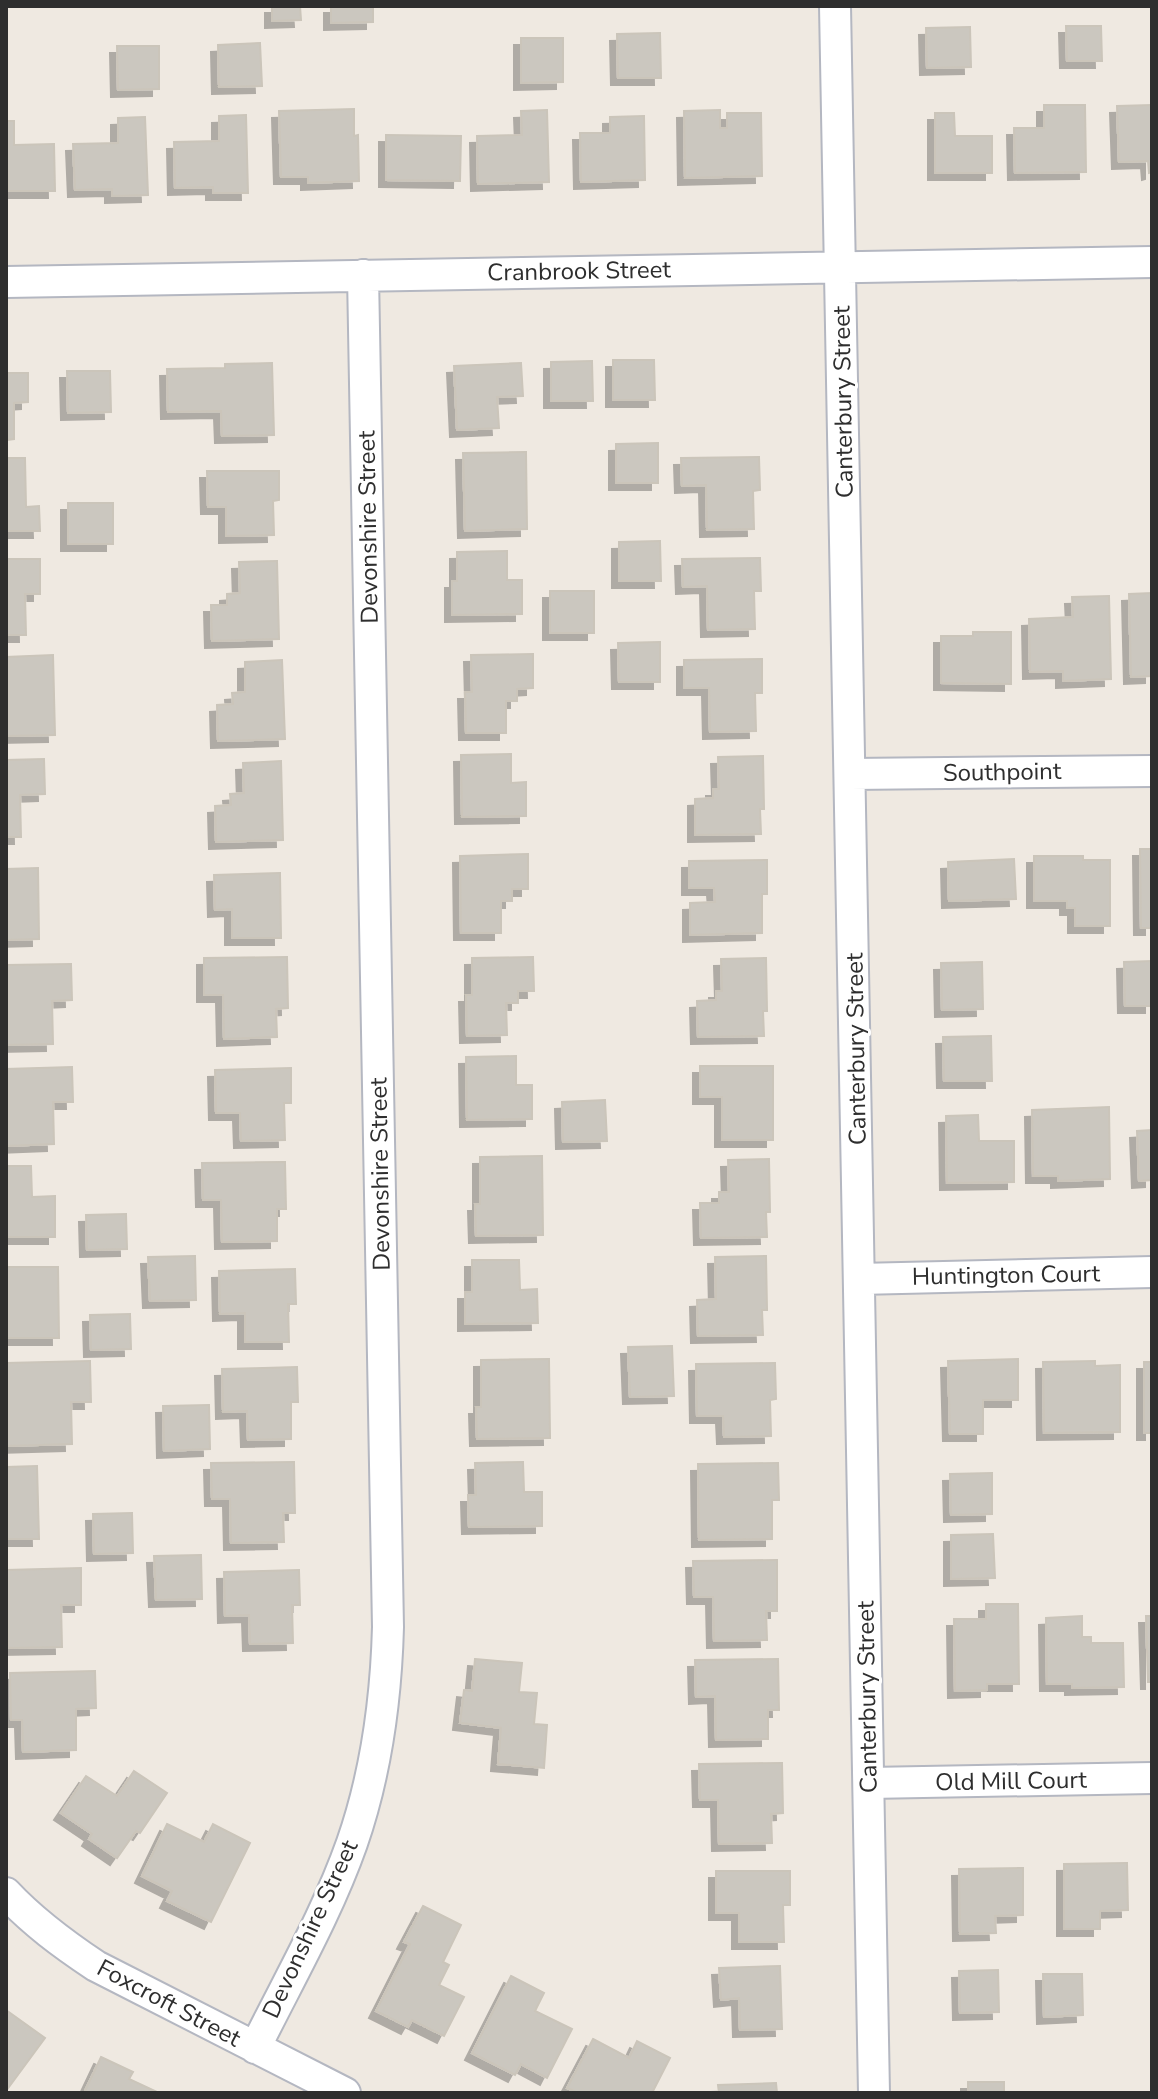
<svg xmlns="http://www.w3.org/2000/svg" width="1158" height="2099" font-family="'Nunito Sans',sans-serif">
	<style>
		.building { fill: #cbc7bf; stroke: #cbc5ba; stroke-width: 2; filter: url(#shadow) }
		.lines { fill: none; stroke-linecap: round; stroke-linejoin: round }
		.minor-casing { stroke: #b4b7c1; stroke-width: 34 }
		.minor { stroke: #fff; stroke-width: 30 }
		.labels { text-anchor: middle; stroke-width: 6; stroke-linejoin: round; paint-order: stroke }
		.street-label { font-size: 24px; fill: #2e2e2e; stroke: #fff }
	</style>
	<defs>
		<filter id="shadow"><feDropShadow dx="-7" dy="7" stdDeviation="0" flood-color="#0004"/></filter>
	</defs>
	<rect width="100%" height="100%" fill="#efe9e1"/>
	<!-- building -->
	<path class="building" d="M272,6H300L301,20L272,21Z
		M331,6H373V22L331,23Z
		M1066,26H1101L1102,61H1067Z
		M970,27L971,67L927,68L926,28Z
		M660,33L661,78H618L617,34Z
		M521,38H563V82L521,83Z
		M260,43L262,86L219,87L218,45Z
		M117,46H159V89L118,90Z
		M1044,105H1085L1086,172L1015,173L1014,128H1044Z
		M1152,105V172L1149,173L1148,161L1119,162L1117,106Z
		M354,109V136L358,135L359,181L308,183V177H281L279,111Z
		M547,110L549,182L478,184L477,136L522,135L521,111Z
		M720,110V128H727V113H761L762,176L685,178L684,111Z
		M935,113H954L955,136H992V173H935Z
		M246,115L248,193H213V187L175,188L174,142L219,141V116Z
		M644,116L645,180L581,182L580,133H610V117Z
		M145,117L148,195L112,196V189L75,190L73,144L118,143V118Z
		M6,121H14V145L54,144L55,191H8Z
		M386,135L461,136L460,181L386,180Z
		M613,360H654L655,400H613Z
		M592,361L593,401H551V362Z
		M272,363L274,435L222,436L221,411L168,412L167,369L225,368V364Z
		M521,363L523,396L497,397L499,428L457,430L454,366Z
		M67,371H110L111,412L68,413Z
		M6,373H28V402L14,403V439L6,440Z
		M658,443V483H616V444Z
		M526,452L527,529L465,531L463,453Z
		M759,457L760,490L753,491L754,529L707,530L706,485L682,486L681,458Z
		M6,458H25L26,507L39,506L40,531H6Z
		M207,471H279V500L273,501L274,535L226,536V507H208Z
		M68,503H113V544H68Z
		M660,541L661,581H619V542Z
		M507,551V580H522V614L452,615V581H457V552Z
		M760,558L761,591H754L755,629L708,630L707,586L683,587L682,559Z
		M6,559H40V594H25L26,635H6Z
		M277,561L279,639L212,641L211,605H227V594L240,593L239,562Z
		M550,591H594V633H550Z
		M1152,593V676L1131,677L1129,594Z
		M1109,596L1111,679L1063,681V671L1030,672L1029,619L1073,617L1072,597Z
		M973,632H1011V684L941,683V636H973Z
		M660,642V682H619L618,643Z
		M533,654V688L517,689V701H506V733H466L465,692H472L471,655Z
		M53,655L55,735L6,736V657Z
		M762,659V693H755L756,731L710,732L709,688H684V660Z
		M282,660L285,739L218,741L217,705L233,704L232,693L245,692V662Z
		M511,754V783L526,782V816L462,817L461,755Z
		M763,756L764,809H760L761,834L695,835V799L713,798V789H719L718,757Z
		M44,759L45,794L20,795L21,837H6V760Z
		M281,761L283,840L216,842L215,806L231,805L230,794L244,793L243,763Z
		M1140,849H1152V928H1141Z
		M528,854V889H512V901H501V933H461L460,856Z
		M1034,856H1083V860H1110V926H1075V908H1067V901H1034Z
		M1014,859L1016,899L949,901L948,862Z
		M767,860V894H762V933L690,935V903L715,902L714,888H689V861Z
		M38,868L39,939L6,940V869Z
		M280,873L281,938H232V909L215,910L214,875Z
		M287,957L288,1008L276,1009L277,1037L224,1039L223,995H204V958Z
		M533,957L534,991H518V1003H506L507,1035L467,1036L466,995H472V958Z
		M766,958L767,1011H763L764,1036L698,1037L697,1001L716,1000V991H722L721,959Z
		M1152,961V1006H1125L1124,962Z
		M982,962L983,1009L942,1010L941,963Z
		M71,964L72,1000L52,1001L53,1044L6,1045V965Z
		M991,1036L992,1081H944L943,1037Z
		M516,1056V1085H532V1119L467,1120L466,1057Z
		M700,1066H773V1140H722V1097H700Z
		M72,1067L73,1102H53L54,1144L6,1146V1069Z
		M291,1068V1103H284L285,1140L241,1141L240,1113H216L215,1070Z
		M605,1100L607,1141L563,1142L562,1102Z
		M1109,1107L1110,1179L1058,1181V1176H1033L1032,1110Z
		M978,1115L979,1141H1014V1182L947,1183L946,1116Z
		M1152,1130V1180L1139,1181L1137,1131Z
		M542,1156L543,1235L476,1236L475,1204H480V1157Z
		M769,1159L770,1212H766L767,1237L701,1238L700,1203H719V1192H729L728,1160Z
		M285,1162L286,1209H277V1241L222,1242L221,1200H203L202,1163Z
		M6,1166H31L32,1197L55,1196V1237H6Z
		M126,1214L127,1249L87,1250L86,1215Z
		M195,1256L196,1300L150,1301L148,1257Z
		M766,1256L767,1310H762L763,1335L698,1336L697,1300L716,1299L715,1257Z
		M472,1260H519L520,1290L537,1289L538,1323L465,1324V1292H472Z
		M6,1267H58L59,1338H6Z
		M295,1269L296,1304H288L289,1342H245V1313L220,1314L219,1271Z
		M130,1314L131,1349L91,1350L90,1315Z
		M672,1346L674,1396L630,1397L628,1347Z
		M549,1359L550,1438L477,1439L476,1407H481V1360Z
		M1018,1359V1400H983V1434H950L948,1361Z
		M90,1361L91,1402H71L72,1444L6,1446V1363Z
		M1095,1361V1366L1120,1365V1432L1044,1433L1043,1362Z
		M1144,1362H1152V1433H1144Z
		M775,1363L776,1399L770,1400L771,1436L724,1437L723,1416H697L696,1364Z
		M297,1367L298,1402H291V1439L248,1440L247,1411L223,1412L222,1369Z
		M209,1405L210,1449L164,1451L163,1406Z
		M294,1462L295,1513H283L284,1542L231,1543L230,1499H212L211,1463Z
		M523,1462L524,1492H542V1526L469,1527L468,1495H476L475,1463Z
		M778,1463L779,1500H772V1539L699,1540L698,1464Z
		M37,1466L39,1539H6V1467Z
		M992,1473V1514L951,1515L950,1474Z
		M132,1513L133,1553L94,1554L93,1514Z
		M993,1534L995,1578L951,1579V1535Z
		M201,1555L202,1599L156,1600L154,1556Z
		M777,1560V1611H766L767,1640L714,1641L713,1597H694L693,1561Z
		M81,1568V1605H61L62,1647L8,1648L6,1570Z
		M299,1570L300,1605H292L293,1643L250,1644L249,1615L225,1616L224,1572Z
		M986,1604H1018L1019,1684H987V1690L955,1691L954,1619H986Z
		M1082,1616V1637H1091V1643H1123L1124,1687L1072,1688V1684H1047L1046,1618Z
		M1146,1616H1152V1682H1148Z
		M475,1659L522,1663L519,1692L537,1693L534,1724L547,1725L544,1768L498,1764L501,1728L460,1723L464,1690L472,1691Z
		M778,1659L779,1710H768V1739L716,1740L715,1696L696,1697L695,1660Z
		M95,1671L96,1708L76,1709V1750L23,1752L22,1720H11L10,1673Z
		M782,1763L783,1813L771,1814L772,1843L719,1844L718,1800H700L699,1764Z
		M134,1771L167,1793L140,1833L136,1831L117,1858L89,1839L92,1834L61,1813L86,1776L117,1796Z
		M167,1824L204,1842L213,1824L250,1843L211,1922L167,1901L172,1891L142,1876Z
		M1127,1863L1128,1910L1100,1911V1929H1064V1864Z
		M1023,1868V1915L995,1916L996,1933L960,1934L959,1869Z
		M716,1871H790V1905H783L784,1942H739V1913H716Z
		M423,1906L461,1925L443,1962L449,1965L439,1985L464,1997L444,2036L412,2020L408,2027L376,2011L410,1944L404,1942Z
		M780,1966L782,2029L740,2030L739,1998L721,2000L719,1968Z
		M998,1970L999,2012L960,2013L959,1971Z
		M1043,1974H1082L1083,2015L1044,2017Z
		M511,1976L544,1993L535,2011L572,2029L547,2078L521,2064L515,2075L472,2053Z
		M6,2010L45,2038L6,2091Z
		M593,2039L629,2058L637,2041L670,2058L652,2093H578L567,2088Z
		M101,2057L133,2072L129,2079L159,2093H84Z
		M968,2082H1004V2093H968Z
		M776,2083L777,2093H719L718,2085Z"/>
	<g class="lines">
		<!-- minor casing -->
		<g class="minor-casing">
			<path id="minor" d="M835,6L874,2093
				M6,282L1152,262
				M851,774L1152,771
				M859,1279L1152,1272
				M869,1783L1152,1778
				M6,1893C33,1922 63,1944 96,1966L345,2093
				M255,2048C288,1981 327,1914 352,1843C376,1774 386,1701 388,1627L363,275"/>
		</g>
		<!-- minor -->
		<use href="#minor" class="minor"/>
	</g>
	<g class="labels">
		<!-- street labels -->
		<g class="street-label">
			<text transform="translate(579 271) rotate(-1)" y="8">Cranbrook Street</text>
			<text transform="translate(843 402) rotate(-91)" y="8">Canterbury Street</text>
			<text transform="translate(368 527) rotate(-91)" y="8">Devonshire Street</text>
			<text transform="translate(1002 772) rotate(-1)" y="8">Southpoint</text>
			<text transform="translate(856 1049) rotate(-91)" y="8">Canterbury Street</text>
			<text transform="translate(380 1174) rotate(-91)" y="8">Devonshire Street</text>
			<text transform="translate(1006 1275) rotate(-1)" y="8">Huntington Court</text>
			<text transform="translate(867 1697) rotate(-91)" y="8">Canterbury Street</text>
			<text transform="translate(1011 1781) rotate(-1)" y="8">Old Mill Court</text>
			<text transform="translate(310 1929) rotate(-65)" y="8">Devonshire Street</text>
			<text transform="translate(169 2003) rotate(28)" y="8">Foxcroft Street</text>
		</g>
	</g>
	<!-- border -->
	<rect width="1158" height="2099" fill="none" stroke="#2e2e2e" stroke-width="16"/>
</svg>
